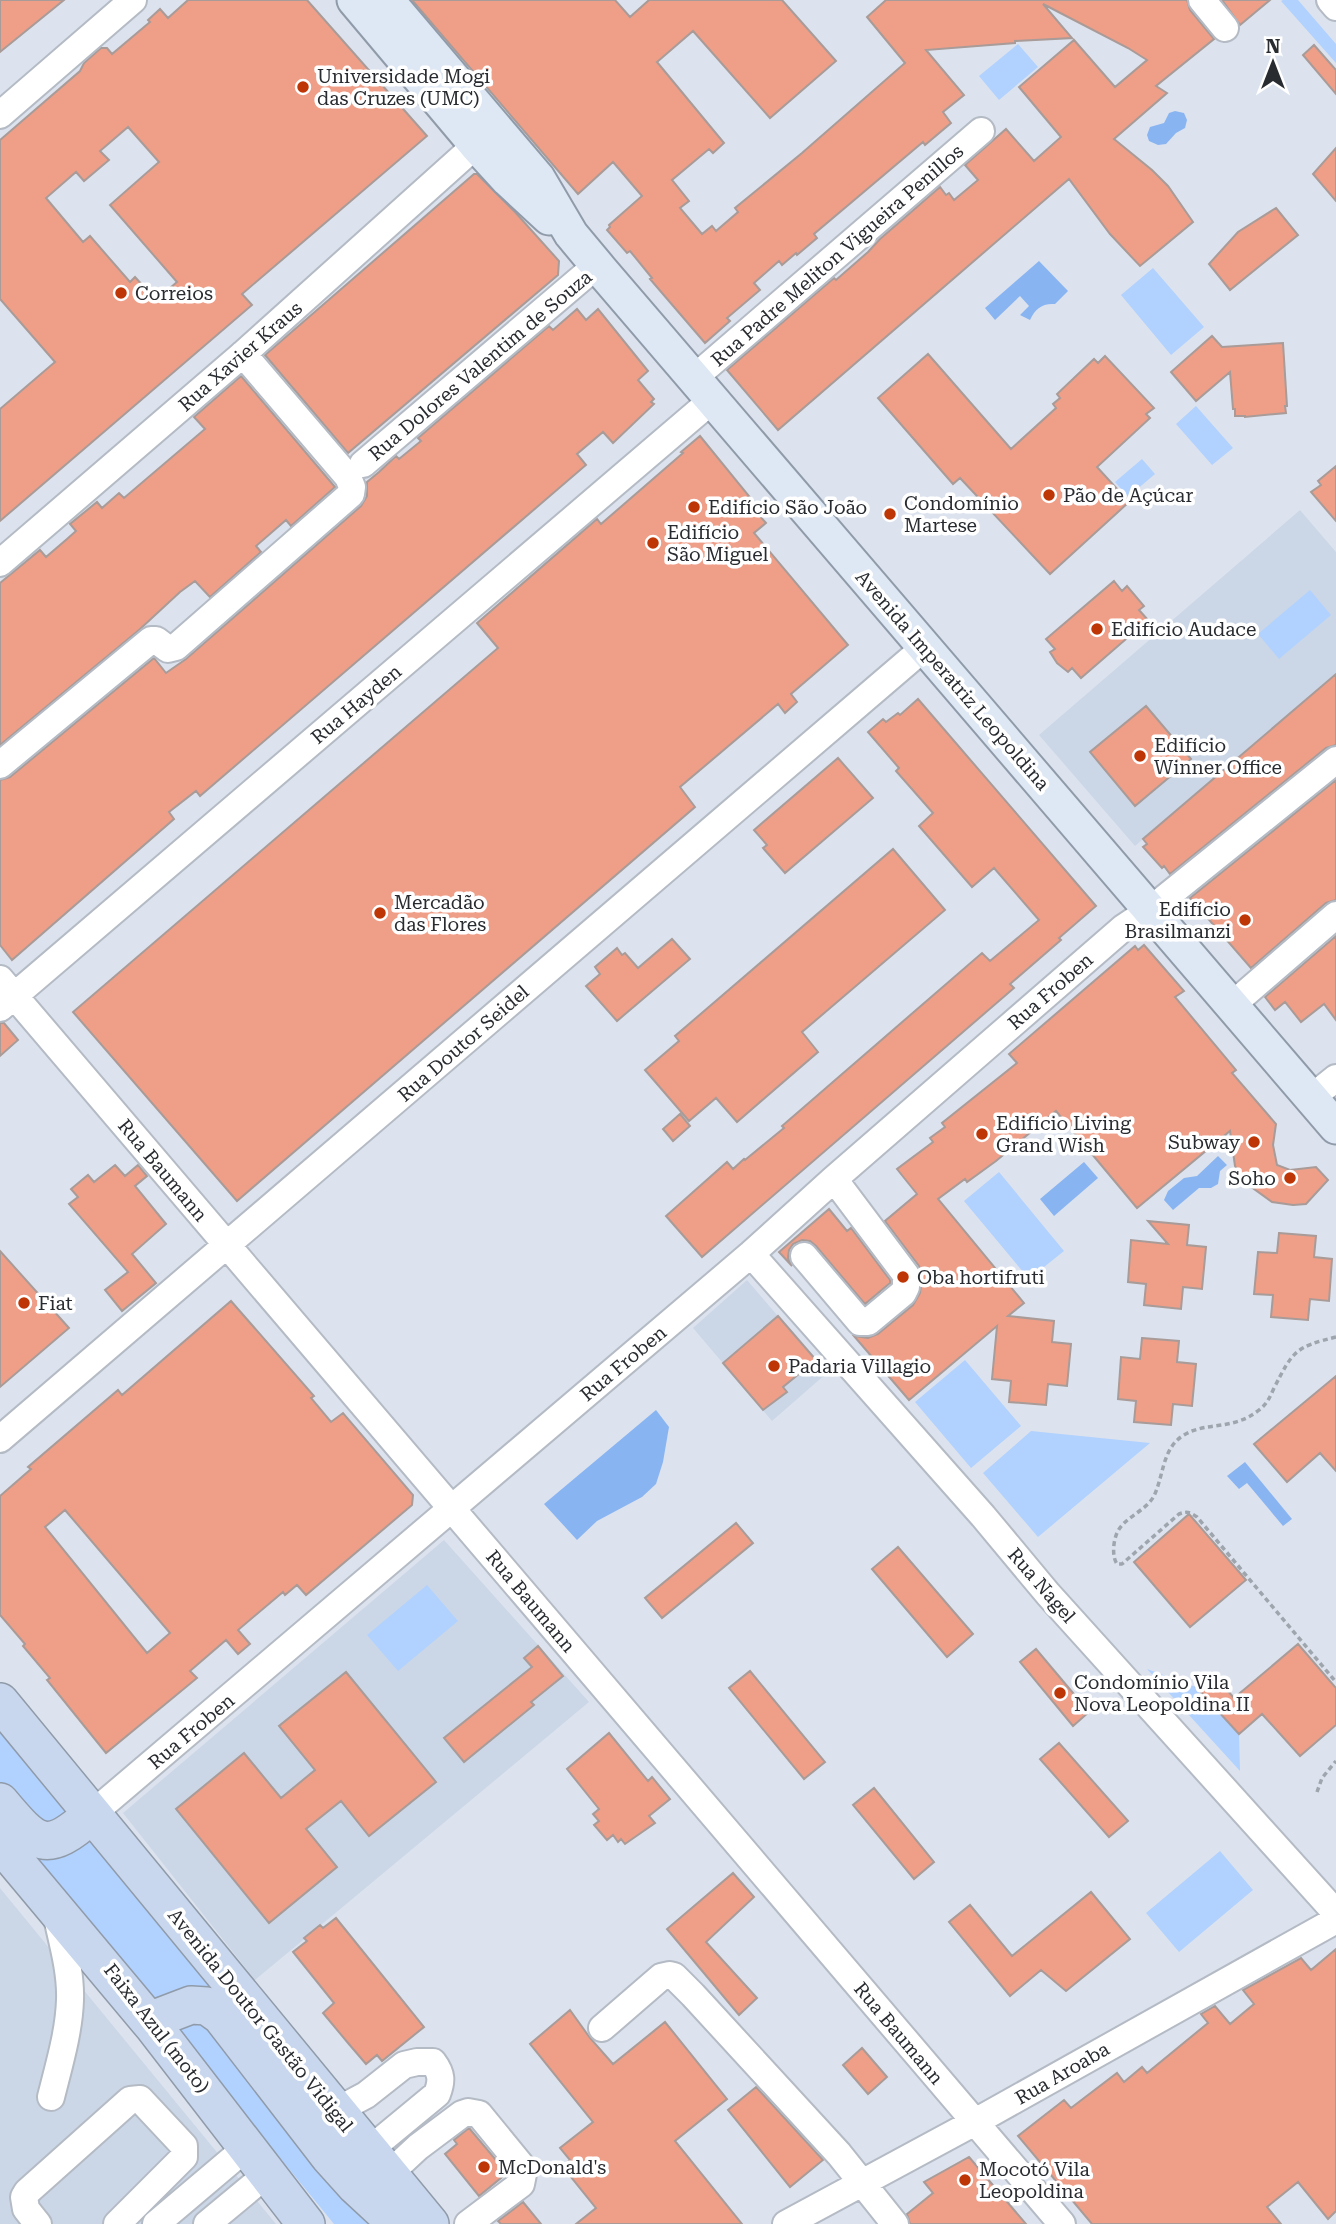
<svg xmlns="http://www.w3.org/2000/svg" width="1336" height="2224" font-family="'Roboto Serif',serif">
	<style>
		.built { fill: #cbd7e7 }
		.green { fill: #b1d1fe }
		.water { fill: #89b4f2 }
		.building { fill: #ef9e88; stroke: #a89b98; stroke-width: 2; fill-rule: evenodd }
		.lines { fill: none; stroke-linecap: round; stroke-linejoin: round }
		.minor-casing { stroke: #b4bbc5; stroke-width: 30 }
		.major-casing { stroke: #909baa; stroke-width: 37 }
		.highway-casing { stroke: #909baa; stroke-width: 40 }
		.path { stroke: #9fa5ad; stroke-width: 3.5; stroke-dasharray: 5 3.5; stroke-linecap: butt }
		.minor { stroke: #fff; stroke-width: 26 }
		.major { stroke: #dee7f4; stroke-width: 33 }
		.highway { stroke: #c8d7ed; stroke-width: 37 }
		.poi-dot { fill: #be3606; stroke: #fff; stroke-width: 2.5 }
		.labels { text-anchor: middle; stroke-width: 7; stroke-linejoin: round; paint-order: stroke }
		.poi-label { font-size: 19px; fill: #282b2f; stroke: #fff; text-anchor: start }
		.street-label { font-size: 19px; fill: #282b2f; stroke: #fff }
	</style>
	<rect width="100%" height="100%" fill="#dce3ee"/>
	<!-- built -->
	<path class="built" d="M1300,510L1336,552V674L1135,846L1039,735Z
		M747,1280L827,1373L772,1421L693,1328Z
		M444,1540L589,1702L255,1980L123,1813Z
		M0,1888L119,2033L276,2224H0Z"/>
	<!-- green -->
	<path class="green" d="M1283,0H1298L1336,44V63L1281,1Z
		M1018,44L1038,67L999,100L979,76Z
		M1153,268L1204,327L1171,355L1121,295Z
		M1196,406L1233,448L1212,465L1176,424Z
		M1142,459L1155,474L1128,497L1115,482Z
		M1310,590L1331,615L1279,659L1258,634Z
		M999,1172L1064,1251L1029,1279L964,1201Z
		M965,1360L1021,1426L971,1468L915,1402Z
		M1031,1431L1150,1443L1038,1537L983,1473Z
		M427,1585L458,1621L398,1671L367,1635Z
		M1147,1669L1196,1687L1239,1734L1240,1771Z
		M0,1730L404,2224H334L0,1815Z
		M1220,1851L1253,1890L1179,1952L1146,1913Z"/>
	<!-- water -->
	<path class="water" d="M1175,111L1184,113L1187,120L1185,128L1176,133L1166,144L1158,145L1149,141L1147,135L1150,127L1164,123L1169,113Z
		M1039,261L1068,291L1055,304C1042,303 1035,309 1030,320L1020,315L1029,306L1020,296L995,320L985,308Z
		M1218,1156L1227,1165L1220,1171L1218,1184L1211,1188H1199L1173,1210L1164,1200L1168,1191L1184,1178L1197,1176Z
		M1084,1162L1098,1178L1054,1216L1040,1199Z
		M656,1410L669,1427L663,1462L656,1484L642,1497L597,1521L577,1540L544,1504Z
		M1245,1462L1292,1519L1283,1526L1247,1483L1239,1489L1227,1476Z"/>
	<!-- building -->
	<path class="building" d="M0,0H64L0,52Z
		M188,0H307L427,136L242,294L252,305L0,521V409L55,362L0,299V140L80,71L84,63L101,48H107L112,54L150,22L148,20L160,9L168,18ZM128,127L159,162L110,205L177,282L156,300L135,277L130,282L90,236L83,242L46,198L76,172L84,181L109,160L100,151Z
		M412,0H615L630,17L649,0H782L836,61L770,118L693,31L657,62L724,143L713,153L709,149L672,180L689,201L680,208L702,234L712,226L716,231L738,212L735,208L802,153L905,63L867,17L886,0H1187L1190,10L1214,39L1156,86L1167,93L1114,139L1152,170L1168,186L1193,222L1140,266L1110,234L1069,179L778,430L727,370L834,278L836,280L868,252L880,239L940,187L946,195L949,193L954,200L978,180L965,165L1006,129L1034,161L1061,137L1019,87L1074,40L1115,87L1147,60L1128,48L1043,4L1072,38L1015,41V43L926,50L964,95L943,112L951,123L925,145L923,142L814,234L817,238L797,255L796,253L782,265L779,261L754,283L760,290L727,318L730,321L705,343L650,279L652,278L630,251L627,253L607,230L610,227L609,225L642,196L613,162L578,194Z
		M1222,0H1270L1240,25Z
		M1314,45L1336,70V94L1303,55Z
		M1336,148V201L1313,174Z
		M474,174H477L515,212L559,261L558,275L348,453L265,355Z
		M1276,208L1298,235L1230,290L1209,264L1238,232Z
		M577,309L586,320L598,309L648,371L638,380L654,399L651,402L654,404L613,443L603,432L577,454L586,465L200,796L196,791L169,812L174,819L12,960L0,945V780L10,777L154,658L166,673L186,659L361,506L367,496V482L379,472L396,456L399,459L421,441L418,438L549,326L553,330Z
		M1212,336L1222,347L1283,343L1287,406H1285L1286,413L1245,417V416H1235V409H1233L1230,372L1196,401L1171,372Z
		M928,354L1011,449L1056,408L1053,404L1060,398L1057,394L1094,359L1098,363L1105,356L1154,408L1146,414L1150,418L1097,467L1129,502L1050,574L960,478L953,484L878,398Z
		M241,376L335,487L291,526L286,520L256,546L261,552L210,597L195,581L180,592L139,630L0,745V583L40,550L46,557L67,539L76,531L70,524L97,502L102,508L119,493L124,498L205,429L194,417Z
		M700,436L753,501L749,504L766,523L754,533L848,645L791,694L797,702L785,713L778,704L680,787L695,807L237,1201L73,1012L498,648L477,623L597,519L601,524L683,453L681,452Z
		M1336,466V521L1311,492L1321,485L1318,481Z
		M1114,581L1122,591L1127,586L1144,606L1139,610L1148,620L1081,678L1072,668L1068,672L1057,663L1050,652L1055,649L1046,639Z
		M1336,674V745L1326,748L1170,874L1164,866L1162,868L1143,847L1147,844L1143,839Z
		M918,699L1096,906L1059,938L1061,940L1010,984L1014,988L702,1257L666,1216L727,1162L733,1169L744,1159L745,1160L784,1128L782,1126L982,953L990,961L1039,920L994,868L972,887L919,826L933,813L896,771L899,768L868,732L883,719L886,722L898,713L900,715Z
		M1146,706L1191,759L1135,806L1090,752Z
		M838,758L873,798L785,873L763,848L767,845L754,830Z
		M1336,780V900L1326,903L1251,968L1190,898Z
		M893,849L945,910L802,1032L818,1052L737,1122L716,1098L689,1121L645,1070L679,1041L675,1036Z
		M1336,936V1020L1324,1004L1301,1022L1285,1002L1275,1010L1265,997Z
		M672,939L690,959L617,1021L586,986L600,974L595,967L617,948L622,955L625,953L638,968Z
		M1144,945L1184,991L1175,997L1236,1070L1232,1073L1276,1124L1273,1145L1277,1165L1290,1170L1316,1167L1328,1180L1306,1204L1293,1205L1272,1202L1243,1181L1235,1166L1230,1131L1137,1208L1056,1111L996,1161L967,1182L965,1179L938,1199L1024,1303L1008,1316L1054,1321L1052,1342L1071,1344L1067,1386L1048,1384L1046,1405L1009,1402L1011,1381L992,1379L997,1326L909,1400L854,1336L868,1338L878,1334L913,1305L920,1293L922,1275L919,1266L885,1221L917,1194L897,1169L933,1142L930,1138L945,1127L942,1123L1017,1063L1009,1054L1135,946L1138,950Z
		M0,1023H4L18,1040L0,1056Z
		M680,1114L690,1126L673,1141L663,1129Z
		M115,1165L125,1176L138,1165L147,1176L135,1186L166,1224L132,1254L156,1283L122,1311L105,1290L128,1272L69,1204L78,1197L71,1189L88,1175L94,1182Z
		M829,1209L847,1231L851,1228L890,1280V1283L865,1304L816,1246L810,1241L802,1240L793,1244L789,1250L788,1258L792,1266L779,1252Z
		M1148,1221L1189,1225L1187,1245L1206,1247L1202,1289L1183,1287L1181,1309L1144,1305L1146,1284L1128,1282L1131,1240L1168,1244Z
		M1279,1233L1316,1236L1314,1257L1332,1259L1329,1301L1310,1299L1308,1320L1271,1317L1273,1295L1254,1294L1258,1252L1277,1253Z
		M0,1251L69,1328L0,1387Z
		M231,1301L314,1396L311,1398L331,1422L343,1413L413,1495L412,1505L306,1595L297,1585L285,1595L283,1592L238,1630L250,1644L238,1654L226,1640L190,1671L197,1678L106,1753L47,1680L50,1678L23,1646L25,1644L0,1615V1496L31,1469L28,1467L118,1390L122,1395ZM65,1510L170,1633L147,1653L45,1527Z
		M778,1316L816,1360L783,1387L787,1392L763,1410L723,1363Z
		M1142,1338L1179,1341L1177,1362L1196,1364L1192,1406L1173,1404L1171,1425L1134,1422L1136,1401L1118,1399L1121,1357L1140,1359Z
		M1336,1376V1471L1320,1453L1287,1482L1254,1444Z
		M1189,1514L1246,1580L1190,1627L1134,1562Z
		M736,1523L753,1543L662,1618L645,1598Z
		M898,1547L973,1634L947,1657L872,1569Z
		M1298,1644L1336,1688V1725L1300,1756L1262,1714L1239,1734L1196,1687L1212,1673L1234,1698Z
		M538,1646L563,1676L531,1702L534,1705L464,1762L444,1738L532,1667L524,1658Z
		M1036,1649L1089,1712L1073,1726L1020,1662Z
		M750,1671L825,1762L804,1779L729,1688Z
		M346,1672L436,1782L369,1836L341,1801L306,1829L337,1867L269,1923L176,1809L244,1753L281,1798L315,1770L279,1726Z
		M609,1733L648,1781L652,1777L670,1799L649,1816L655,1823L625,1844L621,1839L618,1842L613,1835L607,1840L594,1825L599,1821L593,1814L599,1809L567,1769Z
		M1059,1743L1128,1821L1109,1837L1040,1759Z
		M874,1788L934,1862L914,1879L853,1805Z
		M733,1873L754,1897L706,1942L757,1998L739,2015L667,1929Z
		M1091,1892L1130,1939L1066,1991L1041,1970L1010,1996L949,1922L970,1905L1012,1956Z
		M336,1918L424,2027L382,2061L377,2055L366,2064L348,2043L323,2013L334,2003L293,1952L307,1941L304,1938L320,1925L323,1928Z
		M1336,1949V2211L1328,2219L1298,2182L1267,2207L1281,2224H1092L1018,2136L1064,2100L1071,2108L1117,2073L1124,2082L1142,2067L1147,2073L1208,2023L1201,2014L1215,2006L1230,2024L1254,2004L1243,1990L1301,1958L1311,1970Z
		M570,2010L590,2038L613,2064L665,2022L727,2099L675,2141L742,2224H576L596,2208L562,2166L570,2160L560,2148L593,2122L530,2044Z
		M862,2048L887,2077L868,2094L843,2065Z
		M756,2087L823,2160L790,2187L728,2110Z
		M469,2128L507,2173L479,2196L445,2154L457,2144L454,2140Z
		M969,2157L1026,2224H910L907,2214L933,2193L924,2182Z
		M523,2202L541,2224H501L498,2221Z"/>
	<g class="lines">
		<!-- minor casing -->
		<g class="minor-casing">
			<path id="minor" d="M1202,0L1225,28
				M1330,0L1336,7
				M0,115L133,0
				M694,378L981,131
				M363,464L597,265
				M0,563L243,354L476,145
				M0,765L151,640H156L168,649L176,647L351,494L352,487L348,477L243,354
				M0,979L1062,2224
				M1232,1005L1336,915
				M0,1008L711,401
				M1311,1098L1336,1078
				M751,1254L983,1516L1048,1594L1336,1913
				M804,1256L860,1322H868L903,1293L906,1287V1275L834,1179
				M0,1439L925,647
				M92,1814L751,1254L834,1179L1123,928L1150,910L1336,760
				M602,2028L661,1977L670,1975L674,1976L693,1995L839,2154L895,2224
				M51,2097C59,2065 69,2032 70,2000C71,1971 62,1941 56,1913
				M336,2111L366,2095L404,2065L417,2062H433C442,2074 442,2081 437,2094L368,2151
				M390,2173L418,2147L462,2114L468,2112L479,2114L524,2169L521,2184L468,2224
				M38,2224L26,2209L24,2197L27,2192L130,2100L140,2099L184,2146V2157L117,2224
				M156,2224L247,2147
				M207,2224L266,2175
				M786,2224L975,2122L1336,1920"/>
		</g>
		<!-- major casing -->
		<g class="major-casing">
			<path id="major" d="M354,0L476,145L508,180L549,218
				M387,0L538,178L571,234L601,270L1336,1127"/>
		</g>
		<!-- highway casing -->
		<g class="highway-casing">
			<path id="highway" d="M0,1702L430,2224
				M0,1802C36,1845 46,1856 92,1814
				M0,1843L154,2027L306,2224
				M149,2021L191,2005L207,2006L221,2016L329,2156L356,2186L397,2224"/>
		</g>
		<!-- path -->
		<path class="path" d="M1336,1337C1295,1347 1293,1351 1274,1388C1270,1397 1267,1404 1259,1410C1233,1431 1207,1421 1184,1435C1162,1448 1164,1475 1154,1496C1145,1512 1124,1517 1117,1533C1113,1542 1112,1557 1117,1564H1122L1179,1514C1187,1511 1190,1512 1197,1517L1336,1682
			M1317,1792L1322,1778L1336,1761"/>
		<!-- minor -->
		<use href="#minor" class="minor"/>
		<!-- major -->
		<use href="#major" class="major"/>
		<!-- highway -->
		<use href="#highway" class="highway"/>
	</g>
	<!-- markers -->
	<g class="poi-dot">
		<circle cx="303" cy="87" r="7"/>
		<circle cx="121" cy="293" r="7"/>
		<circle cx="1049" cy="495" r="7"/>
		<circle cx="694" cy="507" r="7"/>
		<circle cx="890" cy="514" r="7"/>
		<circle cx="653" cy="543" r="7"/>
		<circle cx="1097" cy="629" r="7"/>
		<circle cx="1140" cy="756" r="7"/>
		<circle cx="380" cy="913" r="7"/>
		<circle cx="1245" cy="920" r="7"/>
		<circle cx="982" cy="1134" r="7"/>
		<circle cx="1254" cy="1142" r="7"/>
		<circle cx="1290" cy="1178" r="7"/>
		<circle cx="903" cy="1277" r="7"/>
		<circle cx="24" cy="1303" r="7"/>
		<circle cx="774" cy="1366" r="7"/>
		<circle cx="1060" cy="1693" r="7"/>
		<circle cx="484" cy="2167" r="7"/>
		<circle cx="965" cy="2180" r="7"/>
	</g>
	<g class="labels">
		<!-- poi labels -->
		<g class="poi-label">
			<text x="317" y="83">Universidade Mogi<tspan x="317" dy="22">das Cruzes (UMC)</tspan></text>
			<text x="135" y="300">Correios</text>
			<text x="1063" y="502">Pão de Açúcar</text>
			<text x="904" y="510">Condomínio<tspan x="904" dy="22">Martese</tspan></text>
			<text x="708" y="514">Edifício São João</text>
			<text x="667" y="539">Edifício<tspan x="667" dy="22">São Miguel</tspan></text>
			<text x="1111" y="636">Edifício Audace</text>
			<text x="1154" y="752">Edifício<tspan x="1154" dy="22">Winner Office</tspan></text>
			<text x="394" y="909">Mercadão<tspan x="394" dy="22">das Flores</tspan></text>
			<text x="1231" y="916" text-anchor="end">Edifício<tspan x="1231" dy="22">Brasilmanzi</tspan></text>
			<text x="996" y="1130">Edifício Living<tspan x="996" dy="22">Grand Wish</tspan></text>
			<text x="1240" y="1149" text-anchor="end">Subway</text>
			<text x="1276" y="1185" text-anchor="end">Soho</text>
			<text x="917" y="1284">Oba hortifruti</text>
			<text x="38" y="1310">Fiat</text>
			<text x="788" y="1373">Padaria Villagio</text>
			<text x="1074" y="1689">Condomínio Vila<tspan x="1074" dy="22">Nova Leopoldina II</tspan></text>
			<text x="498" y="2174">McDonald's</text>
			<text x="979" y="2176">Mocotó Vila<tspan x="979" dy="22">Leopoldina</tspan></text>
		</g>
		<!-- street labels -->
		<g class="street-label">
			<text transform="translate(837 255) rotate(-41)" y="7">Rua Padre Meliton Vigueira Penillos</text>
			<text transform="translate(240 356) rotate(-41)" y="7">Rua Xavier Kraus</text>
			<text transform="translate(480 365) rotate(-40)" y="7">Rua Dolores Valentim de Souza</text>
			<text transform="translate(953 680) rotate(49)" y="7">Avenida Imperatriz Leopoldina</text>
			<text transform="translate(356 704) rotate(-40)" y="7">Rua Hayden</text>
			<text transform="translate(1050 991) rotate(-41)" y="7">Rua Froben</text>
			<text transform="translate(463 1043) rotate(-41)" y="7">Rua Doutor Seidel</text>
			<text transform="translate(163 1170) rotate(50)" y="7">Rua Baumann</text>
			<text transform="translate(623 1363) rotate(-40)" y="7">Rua Froben</text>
			<text transform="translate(1042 1585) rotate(49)" y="7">Rua Nagel</text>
			<text transform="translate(531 1601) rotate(50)" y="7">Rua Baumann</text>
			<text transform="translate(191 1731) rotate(-40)" y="7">Rua Froben</text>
			<text transform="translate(261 2020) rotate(51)" y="7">Avenida Doutor Gastão Vidigal</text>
			<text transform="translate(157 2028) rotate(52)" y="7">Faixa Azul (moto)</text>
			<text transform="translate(899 2033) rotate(50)" y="7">Rua Baumann</text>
			<text transform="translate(1062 2073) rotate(-30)" y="7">Rua Aroaba</text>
		</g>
	</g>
	<!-- north arrow -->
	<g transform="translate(1273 63)" stroke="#ffffff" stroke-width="5" paint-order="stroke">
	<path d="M0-5L12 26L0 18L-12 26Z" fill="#282b2f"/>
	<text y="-10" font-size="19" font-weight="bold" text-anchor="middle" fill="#282b2f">N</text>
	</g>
</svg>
